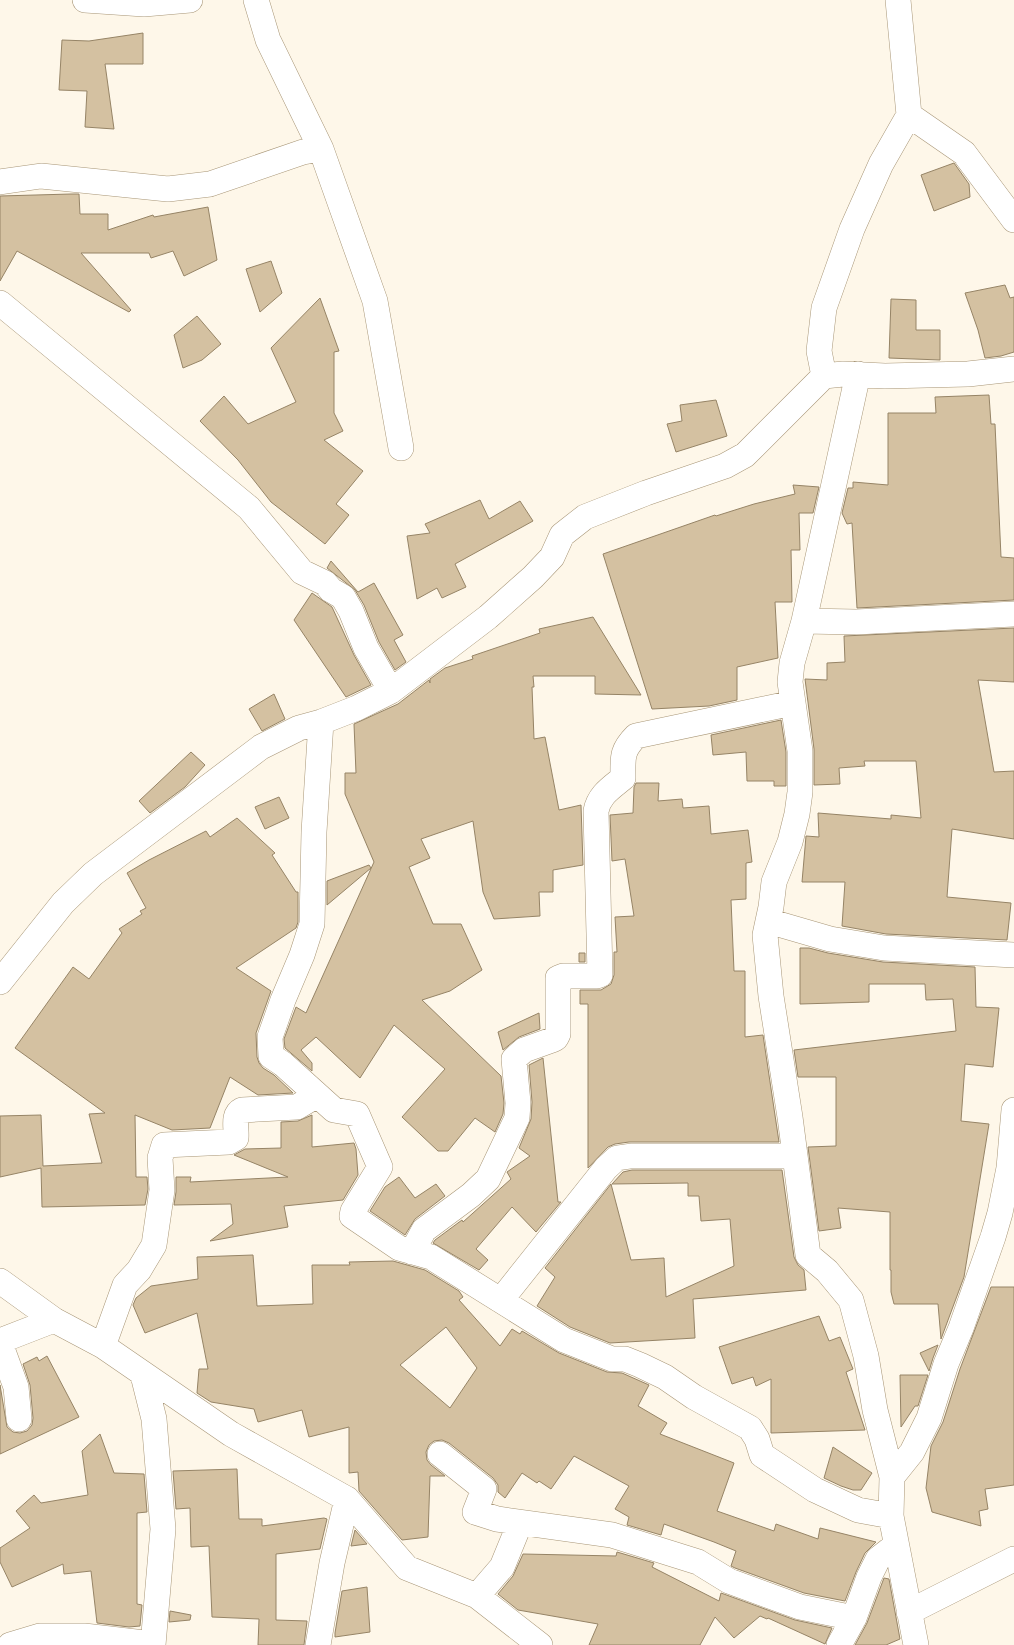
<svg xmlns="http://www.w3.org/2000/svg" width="1014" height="1645" font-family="'PT Sans',sans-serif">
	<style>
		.building { fill: #d4c1a1; stroke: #968466; fill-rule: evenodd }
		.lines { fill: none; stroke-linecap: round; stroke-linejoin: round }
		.street-casing { stroke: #a89677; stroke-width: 26 }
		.street { stroke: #fff; stroke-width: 25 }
	</style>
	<rect width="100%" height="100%" fill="#fef7e9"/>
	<!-- building -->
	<path class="building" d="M143,33V64H105L114,129L85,127L87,91L59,90L62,40L89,41Z
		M954,163L969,184L970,197L934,211L921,175Z
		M71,194H79L80,214H108V230L153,215L154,217L208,207L217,260L184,276L173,251L151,258L149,253H81L131,310L129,312L17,251L0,281V196Z
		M271,261L282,293L260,312L246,269Z
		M1005,285L1010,298L1014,297V352L1001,356L985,358L978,330L965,293Z
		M320,298L339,351L334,352V413L343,431L324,440L363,471L336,504L349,515L325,544L271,502L238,460L200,421L224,396L248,424L296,402L271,348Z
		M891,299L916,300V330H940V360L889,358Z
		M197,316L221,344L202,360L183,368L174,335Z
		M989,395L991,424H995L1001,557L1014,558V600L857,608L852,523L847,524L842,513L848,488H853V482L888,485V413H936L935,397Z
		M716,400L727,436L676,452L667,424L682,421L680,405Z
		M793,485L819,487L813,513H799L800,550H791L792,602H775L778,658L737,667V700L709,706L652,709L603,554L715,515L716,516L754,504L795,494Z
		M480,500L489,519L520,501L533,521L455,564L466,587L442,598L437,588L417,599L407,536L430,533L425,524Z
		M331,561L358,592L374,583L403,635L394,640L406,662L395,670L379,642L364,605L355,590L327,568Z
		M312,593L332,607L354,655L371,685L346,697L294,620Z
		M593,617L641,695L595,694V676H533L534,687H532L534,739L545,737L559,810L581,805L583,865L553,870V892H539L540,916L494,919L483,892L473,821L421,839L430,858L409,867L433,924H461L482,970L450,991L422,1000L501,1076L504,1103L503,1114L495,1132L475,1118L448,1151H438L402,1117L445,1069L394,1025L360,1078L316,1037L301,1050L312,1063V1071L285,1048L284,1039L296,1007L306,1013L374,862L345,794V773H356L354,724L398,704L429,680L430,683V679L445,668L473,659L472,656L540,633L539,629Z
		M1014,628V682L978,680L994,772L1014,771V839L952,829L947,897L1011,903L1007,940L886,934L842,926L845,882H802L806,836L819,837L818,813L891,819V815L921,818L916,761H864L865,766L839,768L840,784L814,785V749L805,679L827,680V663L845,662L844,636Z
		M274,694L285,719L262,731L249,709Z
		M781,720L786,752V786H774V781H747L746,752L713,755L711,735Z
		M191,752L205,765L185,787L150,813L139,801Z
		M636,783H659L658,801L682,799L683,808L709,806L711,834L748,830L752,862L746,863V899L731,900L734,971H745V1037L763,1035L779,1142H629L615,1144L608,1147L588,1168V1004H580V990H601L611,984L614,975V952H617L615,917L634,916L625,859L612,861L610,815L633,813L634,787Z
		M279,797L289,818L265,829L255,807Z
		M237,818L275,853L272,855L296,892H298V922L296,928L236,968L271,991L256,1033L257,1057L259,1063L263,1068L274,1075L293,1093L258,1095L230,1077L210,1128L172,1130L135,1115L136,1177H147L148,1189L145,1205L42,1207L41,1168L0,1177V1116L41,1115L43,1166L102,1163L89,1114L105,1113L15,1048L73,967L89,979L122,933L119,929L142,914L140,911L146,908L127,873L149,860L206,831L210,837Z
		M369,865L371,868L327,905V881Z
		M800,948H809L828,953L883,962L975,967L976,1007L999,1008L993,1067L965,1064L961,1121L989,1124L964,1277L941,1339L938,1304H894L891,1292V1270H890V1212L838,1208L841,1228L819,1231L808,1147L836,1146V1077H798L794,1050L956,1031L953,999L926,1000L925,984H869V1002L800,1004Z
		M579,953H585V962H579Z
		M539,1013L540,1029L519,1037L503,1050L498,1032Z
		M543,1058L558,1202H561L536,1232L512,1207L476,1249L488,1260L479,1270L433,1243L435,1240L462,1220L463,1222L511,1179L507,1172L530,1156L519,1148L531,1119L532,1102L529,1065Z
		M312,1115V1147L354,1143L356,1149L358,1175L343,1200L284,1206L288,1227L210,1241L233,1224L231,1204L174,1205L176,1192V1177H191L190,1182L288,1177L234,1155L245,1149L281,1148V1122L298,1121Z
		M632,1170H782L794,1257L798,1265L804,1270L806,1290L693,1299L695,1338L610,1343L570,1327L537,1306L555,1277L545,1268L611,1184L631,1260L664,1258L666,1297L734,1266L730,1219L701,1221L699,1196H688V1183L612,1184L623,1172Z
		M399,1177L415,1198L436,1184L445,1196L415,1219L405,1235L370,1211L385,1187Z
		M253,1255L257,1306L313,1304L312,1265H350L349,1262L393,1261L425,1270L459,1291L463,1297L459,1300L500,1346L512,1329L520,1334L522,1331L559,1353L607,1372L622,1373L649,1385L638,1406L667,1423L660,1434L734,1463L717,1511L774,1531L776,1524L818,1539L820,1528L876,1542L865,1553L856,1572L845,1601L804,1593L735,1568L731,1566L736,1551L714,1542L664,1524L661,1535L627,1525L629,1517L615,1509L629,1486L574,1456L551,1489L539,1481L537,1483L522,1473L505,1498L498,1492V1485L493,1478L449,1443L442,1440L434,1441L429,1445L426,1452L427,1460L431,1465L445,1476H430L428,1537L402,1540L359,1491L358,1472L349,1473V1427L309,1437L302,1410L258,1422L254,1409L211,1402L197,1393L199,1369H208L197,1313L145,1333L133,1305L136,1298L151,1286L198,1279L197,1257ZM446,1327L477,1368L450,1408L400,1365Z
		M991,1287H1014V1485L985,1489L988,1509L979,1511L981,1526L932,1512L926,1488L931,1446L943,1422L960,1369Z
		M819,1316L829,1341L840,1337L853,1369L846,1372L865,1430L771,1433V1379L756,1386L753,1377L732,1384L719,1347Z
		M938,1345L933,1358L929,1371L920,1353Z
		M47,1356L79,1417L0,1454V1385L7,1427L13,1432L20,1433L27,1431L32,1425L33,1418L30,1385L23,1364L37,1357L39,1361Z
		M900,1375H928L918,1406H915L901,1427Z
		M100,1434L114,1473L144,1474L147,1512L137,1513V1604L142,1605L140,1626L129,1627L97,1623L91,1571L64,1574L63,1564L12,1587L0,1562V1548L30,1528L16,1511L34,1495L41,1503L88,1495L82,1451Z
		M833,1447L872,1473L861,1490H853L841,1486L824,1478Z
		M237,1469L239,1519H262V1526L324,1518L327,1519L320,1549L276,1554V1620L307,1621L304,1645H258L259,1619L212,1617L209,1546L191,1547L190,1508L176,1509L173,1471Z
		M355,1530L367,1544L351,1546Z
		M617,1552L654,1563L652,1567L719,1601L721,1593L795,1620L832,1628L825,1644L768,1618L767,1619L760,1616L734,1638L715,1617L700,1645H589L598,1624L518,1610L498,1594L513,1576L523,1554L616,1556Z
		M884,1578L889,1579L900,1639L886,1645H855L867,1623Z
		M367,1587L370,1632L335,1637V1633L342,1591Z
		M170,1611L191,1615L190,1620L169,1622Z"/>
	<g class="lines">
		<!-- street casing -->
		<g class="street-casing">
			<path id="street" d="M85,0L144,4L190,0
				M256,0L268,40L321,149L375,301L401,448
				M909,115L964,153L1014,220
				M0,182L41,176L168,189L210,184L303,152L321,149
				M0,303L249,508L302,572L325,583L331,590L343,597L351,611L366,648L391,691
				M858,374L804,621L792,663L790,682L800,751V792L797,814L790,842L774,882L771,907L765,935L771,996L790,1117L808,1255L827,1271L851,1300L866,1356L875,1410L892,1477L891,1516L916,1645
				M824,376L819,351L824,308L852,229L881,164L909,115L898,0
				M804,621L856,622L1014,614
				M321,722L314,832L312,924L302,955L283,1000L270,1037L271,1056L283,1064L334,1110L357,1114L380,1167L353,1211L352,1216L399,1248L431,1257L564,1340L612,1359H625L640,1365L665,1377L694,1397L750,1428L757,1439L762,1455L815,1490L858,1510L891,1516
				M768,921L830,939L884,948L1014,955
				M0,982L63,903L93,874L261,747L299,728L321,722L357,708L391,691L488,617L533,577L552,557L562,535L585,517L646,493L725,466L745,455L824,376L843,374L885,376L968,374L1014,369
				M412,1252L424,1230L471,1195L488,1179L517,1118L518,1103L514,1059L524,1050L552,1040L556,1038L558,1034V978L563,976H597L600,975L596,811C599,795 611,788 623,778C623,758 621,751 636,736L793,703
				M0,1281L54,1320L103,1346L231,1434L347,1499L407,1568L477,1596L540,1645
				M501,1300L606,1168L617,1158L631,1156H794
				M0,1341L54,1320
				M0,1343L16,1387L19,1419
				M103,1346L125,1285L139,1270L154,1245L162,1190L160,1158L164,1145L229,1142L236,1138C237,1128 232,1115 242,1110L297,1107L317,1095
				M143,1375L154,1419L163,1529L153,1645
				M440,1454L484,1489L475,1512L497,1519L612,1535L698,1562L729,1581L800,1607L854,1618
				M892,1477L912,1452L929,1418L946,1364L961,1328L993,1237L1000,1213L1009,1168L1014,1110
				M477,1596L502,1567L520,1523
				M909,1612L1014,1559
				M10,1645L40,1636H84L153,1644
				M318,1645L332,1563L347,1499
				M839,1645L854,1618L869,1577L878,1559L896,1545"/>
		</g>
		<!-- street -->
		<use href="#street" class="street"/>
	</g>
</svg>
